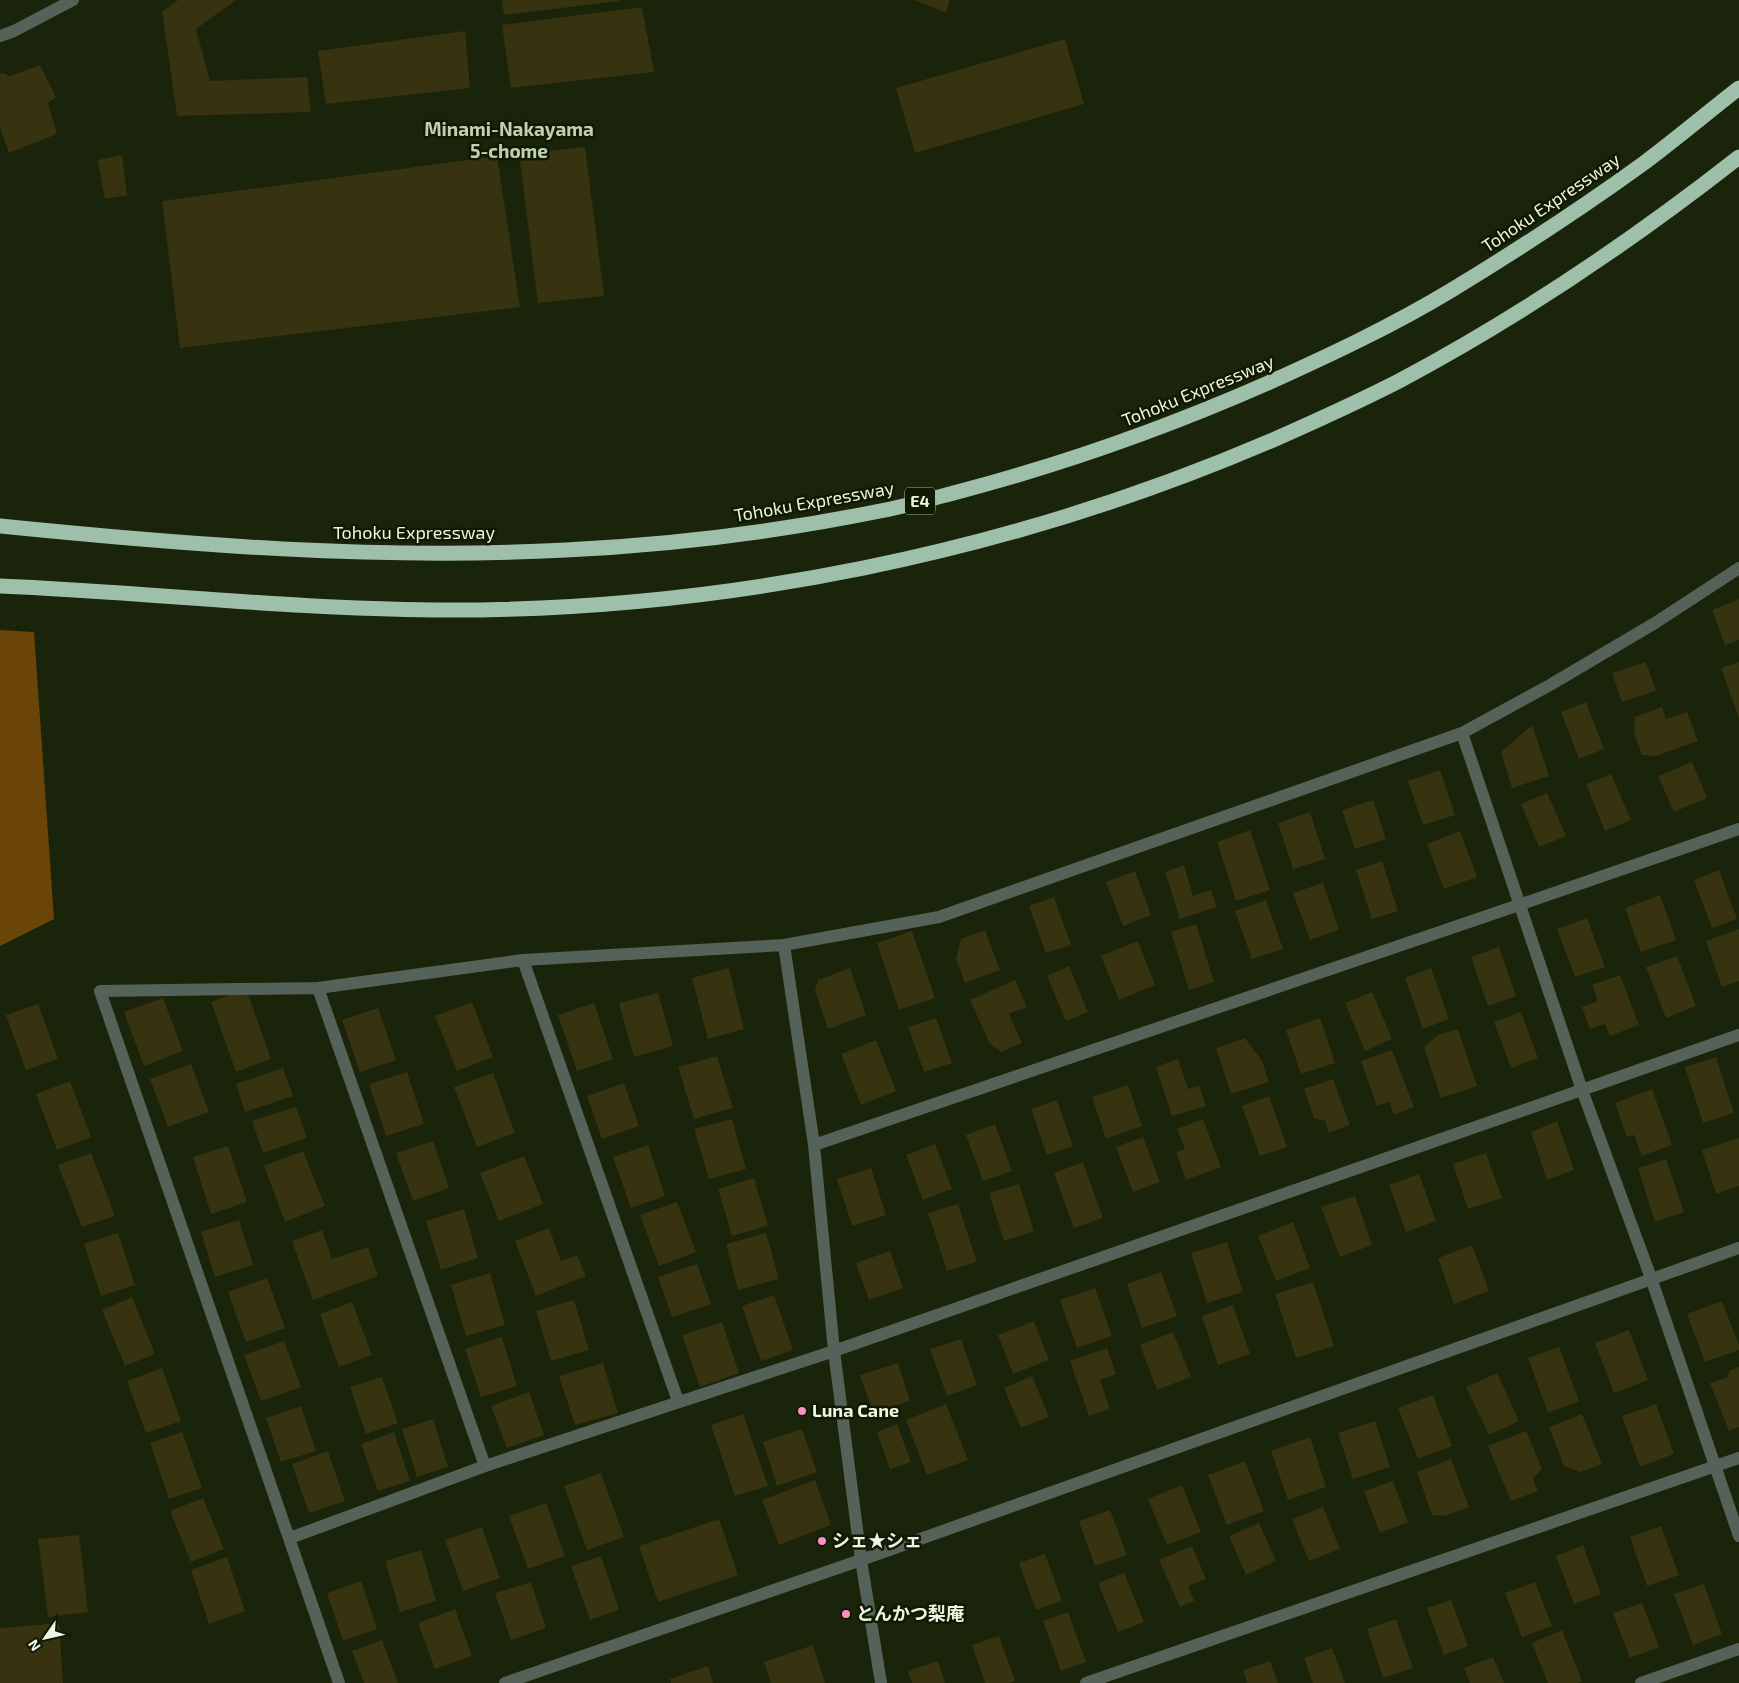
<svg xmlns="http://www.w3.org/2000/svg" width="1739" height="1683" font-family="'Exo 2','Noto Sans JP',sans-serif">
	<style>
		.forest { fill: #6a4507 }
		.building { fill: #37320f }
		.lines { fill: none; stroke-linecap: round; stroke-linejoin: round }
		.minor { stroke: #556259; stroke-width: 12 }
		.highway { stroke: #9ebfa9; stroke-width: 15 }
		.poi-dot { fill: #fa8fc8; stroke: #101a02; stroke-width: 2 }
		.labels { text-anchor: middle; stroke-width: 5; stroke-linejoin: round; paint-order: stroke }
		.shield { fill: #101a02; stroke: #abb3a1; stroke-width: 1 }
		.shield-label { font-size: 16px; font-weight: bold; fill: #edf5e5 }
		.street-label { font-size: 18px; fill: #edf5e5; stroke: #101a02 }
		.poi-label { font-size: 18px; font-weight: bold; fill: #edf5e5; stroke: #101a02; text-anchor: start }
		.neighbourhood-label { font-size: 19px; font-weight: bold; fill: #c0d0b0; stroke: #101a02 }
	</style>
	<rect width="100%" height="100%" fill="#19240a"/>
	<!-- forest -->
	<path class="forest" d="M0,630L34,632L54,919L0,946Z"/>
	<!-- building -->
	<path class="building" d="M178,0H236L196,29L210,81L307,77L311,112L177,116L162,12Z
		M502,0H619V1L504,15Z
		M915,0H950L946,13Z
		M642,7L654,72L511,88L502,25Z
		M465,31L470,88L326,104L318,51Z
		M1065,39L1084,104L915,153L896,88Z
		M40,65L56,97L48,103L57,134L9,153L0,127V74L3,73L10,76Z
		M585,147L604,296L538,303L519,154Z
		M122,155L127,195L105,199L98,160Z
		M497,156L520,307L180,348L162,201Z
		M1739,599V640L1725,645L1712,610Z
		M1646,662L1656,691L1622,702L1612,673Z
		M1739,662V718L1721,668Z
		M1586,702L1604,749L1579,759L1561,712Z
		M1662,707L1666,719L1687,712L1698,741L1656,756L1642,755L1634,733L1635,717Z
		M1532,725L1549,776L1512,788L1501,752Z
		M1692,762L1707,798L1674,812L1658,776Z
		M1440,770L1455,815L1423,825L1408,781Z
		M1611,774L1631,820L1605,831L1586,784Z
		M1547,793L1566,836L1539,847L1521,804Z
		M1373,800L1386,839L1355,849L1342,810Z
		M1310,812L1325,859L1293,869L1278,823Z
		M1250,830L1270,890L1236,901L1217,842Z
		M1460,831L1477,877L1444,889L1427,844Z
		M1382,861L1398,911L1372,919L1356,870Z
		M1184,865L1193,896L1211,890L1217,907L1180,919L1165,872Z
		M1719,870L1737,919L1712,928L1694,880Z
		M1135,871L1151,915L1123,926L1106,882Z
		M1323,883L1339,930L1310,940L1293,893Z
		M1660,895L1676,940L1641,952L1625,908Z
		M1054,897L1071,945L1046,953L1029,906Z
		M1266,900L1283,949L1252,959L1235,911Z
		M1587,918L1605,967L1575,977L1557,929Z
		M1196,924L1214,982L1189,990L1171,932Z
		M1739,929V981L1722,987L1706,941Z
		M985,930L1000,970L965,983L956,959L961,939Z
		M912,931L935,998L899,1010L877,943Z
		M1138,941L1155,985L1119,1000L1101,956Z
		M1499,947L1516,996L1488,1006L1471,957Z
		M1677,956L1696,1006L1666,1018L1646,967Z
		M1069,966L1088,1012L1066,1021L1047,976Z
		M729,968L744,1029L708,1039L692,978Z
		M850,968L866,1015L828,1029L815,991L818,980Z
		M1431,968L1449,1019L1423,1029L1405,978Z
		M1620,975L1639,1025L1610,1036L1605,1024L1590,1029L1582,1007L1598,1001L1592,985Z
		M1015,980L1027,1007L1009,1014L1022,1043L1001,1052L990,1044L970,1000Z
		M246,989L271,1059L236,1072L211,1002Z
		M1372,992L1392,1039L1365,1051L1345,1003Z
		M658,993L673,1046L634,1057L619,1003Z
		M163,998L183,1051L144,1066L124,1012Z
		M472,1002L493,1057L457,1071L435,1016Z
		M594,1003L613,1059L577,1071L558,1015Z
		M38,1004L58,1059L26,1070L6,1015Z
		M378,1008L396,1060L360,1072L342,1020Z
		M1521,1012L1538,1058L1511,1068L1494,1022Z
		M936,1018L952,1063L924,1072L908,1027Z
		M1320,1018L1335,1063L1301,1074L1286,1030Z
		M1458,1029L1477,1086L1441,1098L1424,1047L1438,1035Z
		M1245,1038L1262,1061L1269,1082L1231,1094L1216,1048Z
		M876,1040L896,1091L861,1105L841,1054Z
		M1392,1050L1414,1107L1394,1115L1389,1102L1377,1106L1361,1061Z
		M717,1056L733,1108L694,1119L678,1067Z
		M1716,1057L1734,1113L1703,1123L1685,1067Z
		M1178,1059L1188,1089L1199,1086L1206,1106L1172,1116L1156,1067Z
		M191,1064L209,1112L168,1127L150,1079Z
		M283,1068L293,1096L245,1112L236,1084Z
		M407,1072L424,1124L386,1136L369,1084Z
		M493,1073L515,1133L477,1147L454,1087Z
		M1333,1079L1350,1125L1329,1133L1325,1121L1314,1118L1304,1089Z
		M70,1081L91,1137L57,1150L36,1094Z
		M624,1083L639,1126L602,1139L587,1096Z
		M1128,1085L1142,1126L1106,1139L1092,1097Z
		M1652,1089L1672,1145L1642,1156L1634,1135L1627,1137L1615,1103Z
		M1269,1096L1287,1147L1260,1156L1242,1106Z
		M1057,1100L1073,1146L1047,1155L1031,1109Z
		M296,1107L307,1138L263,1153L252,1121Z
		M732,1119L746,1169L709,1179L694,1129Z
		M1203,1119L1221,1167L1186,1180L1176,1152L1185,1149L1177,1129Z
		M1557,1121L1574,1170L1547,1180L1531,1132Z
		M995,1124L1012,1171L983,1181L966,1135Z
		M1143,1137L1160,1182L1133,1192L1116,1147Z
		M1739,1138V1186L1716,1194L1702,1150Z
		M433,1141L449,1188L413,1201L396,1153Z
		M935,1144L952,1189L923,1200L906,1155Z
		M648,1145L665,1196L631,1208L613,1157Z
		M228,1146L247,1202L211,1214L193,1157Z
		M303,1151L325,1206L285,1222L264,1166Z
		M91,1153L115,1216L82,1227L58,1165Z
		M1486,1153L1502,1198L1468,1209L1453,1164Z
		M524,1156L543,1204L499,1221L480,1173Z
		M1666,1159L1684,1212L1655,1222L1638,1168Z
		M1083,1162L1103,1218L1074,1228L1054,1173Z
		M871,1168L886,1215L852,1226L837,1179Z
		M1419,1174L1436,1221L1406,1232L1389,1185Z
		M754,1178L768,1226L732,1236L718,1189Z
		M1019,1184L1034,1231L1004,1241L989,1193Z
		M1355,1196L1372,1245L1340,1257L1321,1207Z
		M677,1202L696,1252L659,1266L640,1215Z
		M958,1204L977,1262L947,1271L928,1213Z
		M464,1209L478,1258L441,1270L426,1221Z
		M239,1220L253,1265L215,1277L201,1232Z
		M1293,1222L1310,1268L1276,1281L1258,1236Z
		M549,1228L561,1261L577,1255L586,1276L536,1296L515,1241Z
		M322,1230L332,1259L368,1247L378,1276L313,1300L292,1241Z
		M118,1233L135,1285L101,1296L84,1244Z
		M766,1233L779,1279L738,1290L726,1244Z
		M1227,1242L1243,1292L1207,1303L1191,1253Z
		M1472,1245L1489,1291L1454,1304L1438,1258Z
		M890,1251L903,1288L869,1300L856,1263Z
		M697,1264L711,1304L672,1317L658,1277Z
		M1161,1272L1177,1316L1142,1328L1127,1284Z
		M490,1273L505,1325L466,1336L451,1285Z
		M267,1278L285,1328L246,1342L228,1292Z
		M1313,1282L1334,1346L1296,1358L1275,1294Z
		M1095,1288L1112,1336L1077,1348L1060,1300Z
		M774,1295L793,1350L761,1361L742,1306Z
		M132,1297L155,1354L125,1366L102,1310Z
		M574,1300L589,1350L551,1361L536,1311Z
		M1722,1301L1739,1345V1350L1705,1362L1687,1314Z
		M352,1302L372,1355L339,1367L320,1314Z
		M1233,1305L1250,1354L1218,1365L1202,1316Z
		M1034,1321L1049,1360L1013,1374L998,1335Z
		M722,1322L739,1373L700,1387L682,1335Z
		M1629,1330L1648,1380L1614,1393L1595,1343Z
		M1173,1332L1191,1377L1157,1390L1140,1345Z
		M502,1337L517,1386L481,1397L465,1349Z
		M961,1339L977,1385L947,1396L930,1349Z
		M284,1341L301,1387L261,1401L244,1355Z
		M1559,1347L1579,1401L1548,1413L1528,1358Z
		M1107,1348L1116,1374L1100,1380L1110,1409L1089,1416L1070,1361Z
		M603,1363L618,1413L575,1425L559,1376Z
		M898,1363L910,1401L873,1413L860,1375Z
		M1739,1367V1427L1729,1431L1710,1383L1728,1377L1729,1371Z
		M162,1368L181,1421L146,1433L127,1381Z
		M1497,1373L1519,1421L1489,1435L1466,1387Z
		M1032,1376L1049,1417L1021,1428L1004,1388Z
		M382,1377L398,1423L366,1434L350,1387Z
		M529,1392L544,1435L507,1448L491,1406Z
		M1433,1395L1452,1446L1418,1459L1398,1408Z
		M946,1404L968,1460L927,1475L906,1420Z
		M1656,1404L1674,1454L1640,1467L1622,1416Z
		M301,1406L316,1451L281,1462L266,1418Z
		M743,1414L768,1486L735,1496L711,1425Z
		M1582,1414L1602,1464L1581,1472L1564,1466L1549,1427Z
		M433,1419L448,1467L417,1477L402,1429Z
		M1375,1421L1390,1467L1353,1479L1338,1433Z
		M897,1424L911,1462L890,1469L877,1432Z
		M802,1429L817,1472L777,1486L763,1442Z
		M1526,1431L1542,1469L1533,1479L1538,1491L1511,1501L1488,1446Z
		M182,1432L202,1488L169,1499L150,1443Z
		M394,1432L410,1481L378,1491L361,1444Z
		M1310,1437L1326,1487L1288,1500L1271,1451Z
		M328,1451L345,1501L309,1513L292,1464Z
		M1451,1459L1469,1507L1445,1516L1432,1515L1417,1472Z
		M1245,1461L1264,1511L1227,1525L1208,1475Z
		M601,1473L624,1537L587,1550L564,1486Z
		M815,1480L831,1525L779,1545L762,1500Z
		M1393,1481L1408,1522L1380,1533L1364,1491Z
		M1182,1485L1201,1532L1167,1545L1148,1499Z
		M203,1498L224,1549L191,1562L170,1511Z
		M546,1503L565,1556L528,1569L509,1516Z
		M1323,1507L1340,1549L1309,1561L1292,1519Z
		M1110,1510L1127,1555L1095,1566L1079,1521Z
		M719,1519L738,1575L658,1602L639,1546Z
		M1259,1523L1276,1561L1246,1575L1229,1536Z
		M1661,1526L1679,1575L1647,1586L1630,1537Z
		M482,1527L500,1578L463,1591L445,1540Z
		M79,1535L88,1612L48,1617L38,1539Z
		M1583,1545L1601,1594L1574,1604L1556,1556Z
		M1192,1546L1206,1579L1188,1586L1194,1601L1180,1607L1159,1560Z
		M421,1550L436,1601L400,1612L385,1561Z
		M1045,1554L1062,1601L1036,1610L1019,1563Z
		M601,1556L619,1610L590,1620L571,1566Z
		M227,1557L245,1611L209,1624L191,1570Z
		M1124,1573L1144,1622L1118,1632L1098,1583Z
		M361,1581L377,1629L343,1641L327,1593Z
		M531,1582L546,1628L511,1640L495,1593Z
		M1535,1582L1552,1626L1522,1637L1505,1593Z
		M1704,1584L1722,1634L1693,1645L1674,1594Z
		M1451,1600L1468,1646L1444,1655L1427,1608Z
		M1642,1603L1659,1647L1630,1658L1613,1613Z
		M455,1609L472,1656L435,1669L418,1623Z
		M1068,1612L1086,1662L1061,1671L1043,1621Z
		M1396,1619L1413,1668L1383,1678L1367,1629Z
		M59,1623L63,1683H0V1628Z
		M1562,1630L1582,1681L1578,1683H1548L1532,1643Z
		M999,1636L1015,1681L1009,1683H985L972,1645Z
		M382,1640L398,1683H364L352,1651Z
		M813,1645L825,1683H771L764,1662Z
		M1332,1648L1345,1683H1313L1304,1658Z
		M1493,1657L1504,1683H1470L1464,1668Z
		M938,1661L945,1683H912L908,1671Z
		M1270,1661L1278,1683H1247L1243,1670Z
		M708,1666L713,1683H671L670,1679Z"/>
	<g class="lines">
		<!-- minor -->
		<path class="minor" d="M0,36L14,31L73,0
			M1462,733L1582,1090L1651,1278L1739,1536
			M784,945L814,1145L834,1351L861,1560L881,1683
			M523,960L678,1401
			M318,988L485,1466
			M814,1145L1519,905L1739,829
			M290,1538L485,1466L834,1351L1739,1035
			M339,1683L100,991L318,988L523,960L784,945L939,917L1462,733L1550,685L1655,623L1739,568
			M505,1683L861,1560L1739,1248
			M1086,1683L1739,1458
			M1641,1683L1739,1649"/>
		<!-- highway -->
		<path class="highway" d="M0,526C188,545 377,560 566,550C671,545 777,532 880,511C907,506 934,498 961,491C1067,463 1168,427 1268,383C1330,355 1392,326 1450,291C1516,251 1582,208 1644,163C1676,139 1707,113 1739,88
			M0,586C145,592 289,609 435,610C721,612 1011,553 1273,440C1316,421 1358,402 1399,381C1519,317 1632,241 1739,157"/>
	</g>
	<!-- markers -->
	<g class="poi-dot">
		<circle cx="802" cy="1411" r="5"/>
		<circle cx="822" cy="1541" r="5"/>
		<circle cx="846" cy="1614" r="5"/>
	</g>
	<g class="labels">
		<!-- shield labels -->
		<rect class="shield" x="905" y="487.5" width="30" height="27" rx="4"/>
		<g class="shield-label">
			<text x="920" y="507">E4</text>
		</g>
		<!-- street labels -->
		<g class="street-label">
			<text transform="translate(1551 203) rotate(-34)" y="6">Tohoku Expressway</text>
			<text transform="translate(1198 391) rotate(-22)" y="6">Tohoku Expressway</text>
			<text transform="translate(814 502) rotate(-10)" y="6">Tohoku Expressway</text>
			<text x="414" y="539">Tohoku Expressway</text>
		</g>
		<!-- poi labels -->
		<g class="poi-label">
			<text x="812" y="1417">Luna Cane</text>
			<text x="832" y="1547">シェ★シェ</text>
			<text x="856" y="1620">とんかつ梨庵</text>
		</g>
		<!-- neighbourhood labels -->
		<g class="neighbourhood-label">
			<text x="509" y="136">Minami-Nakayama<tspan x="509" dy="22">5-chome</tspan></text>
		</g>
	</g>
	<!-- north arrow -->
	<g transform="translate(45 1638) rotate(236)" stroke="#101a02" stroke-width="4" paint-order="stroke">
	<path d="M0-4L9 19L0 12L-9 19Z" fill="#edf5e5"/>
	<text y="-8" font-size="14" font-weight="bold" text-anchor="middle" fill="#edf5e5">N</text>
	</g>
</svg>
